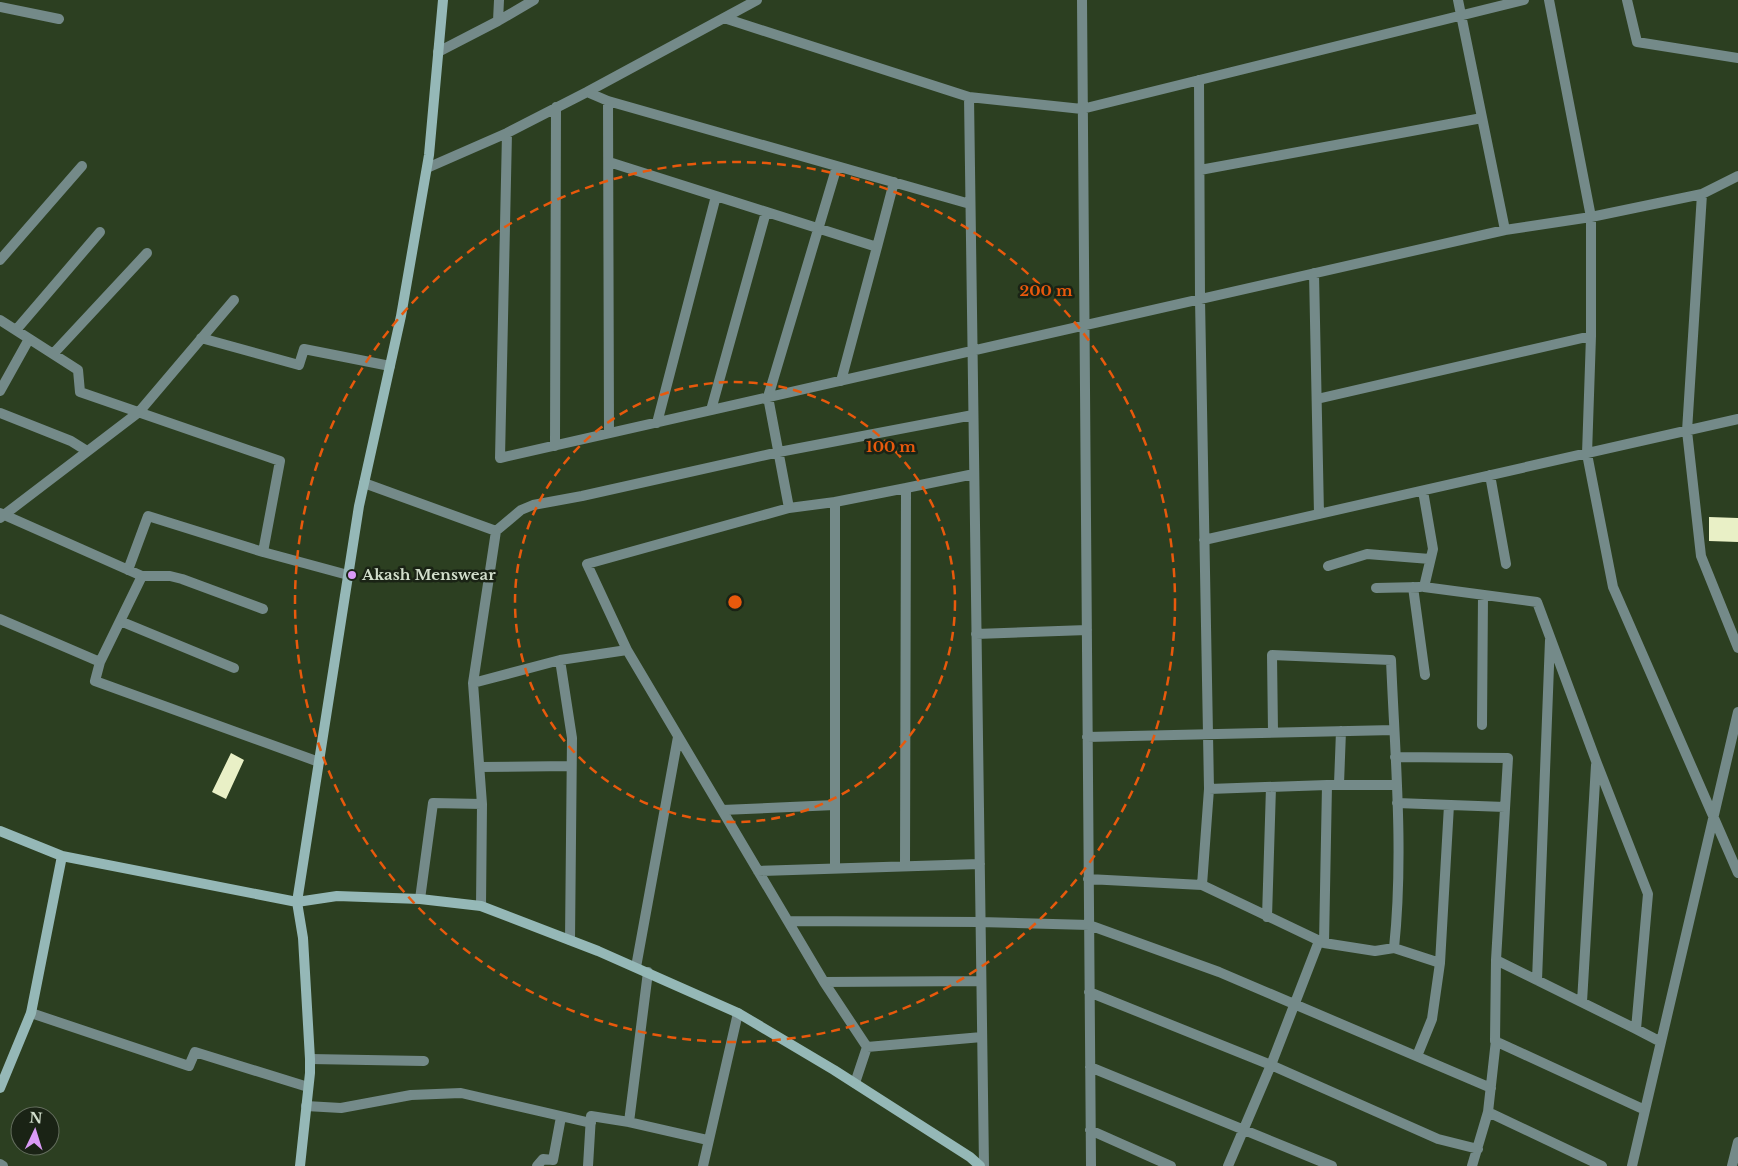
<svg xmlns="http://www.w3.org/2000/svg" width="1738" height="1166" font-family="'Libre Baskerville',serif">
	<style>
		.building { fill: #e9f0c6 }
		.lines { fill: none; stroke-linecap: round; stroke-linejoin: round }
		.street { stroke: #748a89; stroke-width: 10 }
		.secondary { stroke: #95b8b7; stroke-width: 10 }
		.ring { fill: none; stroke: #e8590c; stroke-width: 2.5; stroke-dasharray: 9 6 }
		.poi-dot { fill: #da9af6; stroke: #1a2315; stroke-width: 2 }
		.labels { text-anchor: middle; stroke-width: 5; stroke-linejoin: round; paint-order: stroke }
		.poi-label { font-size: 15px; font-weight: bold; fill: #d2decc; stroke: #1a2315; text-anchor: start }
		.centre { fill: #e8590c; stroke: #1a2315; stroke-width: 2.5 }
		.ring-label { font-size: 15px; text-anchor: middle; font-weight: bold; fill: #e8590c; stroke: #1a2315; stroke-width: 5; stroke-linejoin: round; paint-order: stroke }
	</style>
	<rect width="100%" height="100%" fill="#2c3f21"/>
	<!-- building -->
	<path class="building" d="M1709,517L1738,518V542L1709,541Z
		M231,753L244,760L226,799L212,792Z"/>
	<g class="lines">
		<!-- street -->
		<path class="street" d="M499,0L498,21L534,0
			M1082,0L1091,1166
			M1458,0L1505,230
			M1549,0L1591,217V336L1587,454L1613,587L1738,873
			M1627,0L1637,42L1738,58
			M0,7L59,19
			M724,18L969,97L1082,109L1524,0
			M438,52L498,21
			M587,92L608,101L970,204
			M969,97L984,1166
			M608,101L609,433
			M507,133L500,458L1505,230L1591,217L1702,194L1738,176
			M609,162L877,247L894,182
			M427,168L507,133L587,92L757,0
			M1200,170L1482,118
			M1702,194L1687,431L1701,556L1738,648
			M0,260L82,166
			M1314,273L1319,514
			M0,320L78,370L80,392L280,461L263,552L348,575
			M16,330L100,232
			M201,338L299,365L304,349L390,366
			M53,354L147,253
			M841,381L877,247
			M0,391L29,339
			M1317,399L1591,336
			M711,410L766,212
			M0,413L71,441L87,451
			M657,423L716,196
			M555,446L556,107
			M1490,475L1506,564
			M364,483L496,531L473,683L560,660L627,650L824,982L867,1047L982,1037
			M1423,491L1433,549L1424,587L1537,602L1596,761L1648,894L1636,1029L1661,1042
			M835,502L789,508L768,397L837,166
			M0,513L142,576L100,662
			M0,518L139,412L234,300
			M496,531L521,510L533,505L582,496L779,452L973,415
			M1204,540L1738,419
			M1328,566L1367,554L1430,559
			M128,570L148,516L263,552
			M142,576H170L182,579L263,609
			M1413,587L1425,675
			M1376,588L1420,587
			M0,619L100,662L95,681L319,762
			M120,621L234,668
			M976,634L1087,630
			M627,650L587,564L789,508
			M560,660L572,738L570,940
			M473,683L482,804L481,906
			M1482,725L1483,595
			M1087,737L1394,730
			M1395,757L1508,758L1496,960L1636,1029
			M480,767L571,766
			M1339,784L1341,731
			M1209,789L1327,785H1397
			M1397,803L1505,807
			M722,810L835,805
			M905,866L906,488L974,474
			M835,869V502L906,488
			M758,871L980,864
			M1088,879L1202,885L1209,789L1200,299L1199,80
			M1202,885L1324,943L1375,951L1394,948C1404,853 1395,756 1391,660L1272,655L1273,732
			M420,899L433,803L482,804
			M1267,917L1271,787
			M788,921L980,922L1089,925L1219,972L1491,1088
			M1324,943L1327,785
			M1394,948L1440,963
			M1496,960L1495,1041L1645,1110
			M636,967L678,737
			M1537,980L1550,640
			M824,982L981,981
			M1089,992L1271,1065L1438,1139L1478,1149
			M1582,1002L1596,765
			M31,1013L189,1066L195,1052L308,1087
			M1417,1056L1432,1019L1440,963L1449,805
			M310,1059L424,1061
			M1090,1067L1332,1166
			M855,1083L867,1047
			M306,1106L341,1108L411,1095L461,1093L591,1123
			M1488,1112L1602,1166
			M629,1122L708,1140
			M1090,1130L1171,1166
			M0,1164L3,1166
			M537,1166L543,1159L553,1160L561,1117
			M588,1166L591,1116L629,1122L648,972
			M703,1166L738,1013
			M1228,1166L1271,1065L1319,941
			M1472,1166L1488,1112L1496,1040
			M1632,1166L1738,712
			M1732,1166L1738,1142"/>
		<!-- secondary -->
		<path class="secondary" d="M0,831L62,856L297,902L337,896L420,899L481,906L598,951L738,1013L834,1070L970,1157L980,1166
			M0,1088L31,1013L62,856
			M300,1166L310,1073V1059L303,938L297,902L359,506L401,316L429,155L443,0"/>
	</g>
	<!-- distance rings -->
	<g class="ring">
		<circle cx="735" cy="602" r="220"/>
		<circle cx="735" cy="602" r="440"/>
	</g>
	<!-- markers -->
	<circle class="poi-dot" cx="352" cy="575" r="5"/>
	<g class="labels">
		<!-- poi labels -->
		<g class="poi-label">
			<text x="362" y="580">Akash Menswear</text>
		</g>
	</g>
	<circle cx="735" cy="602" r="8" class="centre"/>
	<g class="ring-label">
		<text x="1046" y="296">200 m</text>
		<text x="891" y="452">100 m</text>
	</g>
	<!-- north arrow -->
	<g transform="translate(35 1131) rotate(4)"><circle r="24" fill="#1a2315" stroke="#646e5e"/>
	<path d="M0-4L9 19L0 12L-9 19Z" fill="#da9af6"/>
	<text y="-8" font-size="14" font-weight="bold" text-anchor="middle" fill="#d2decc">N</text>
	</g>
</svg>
